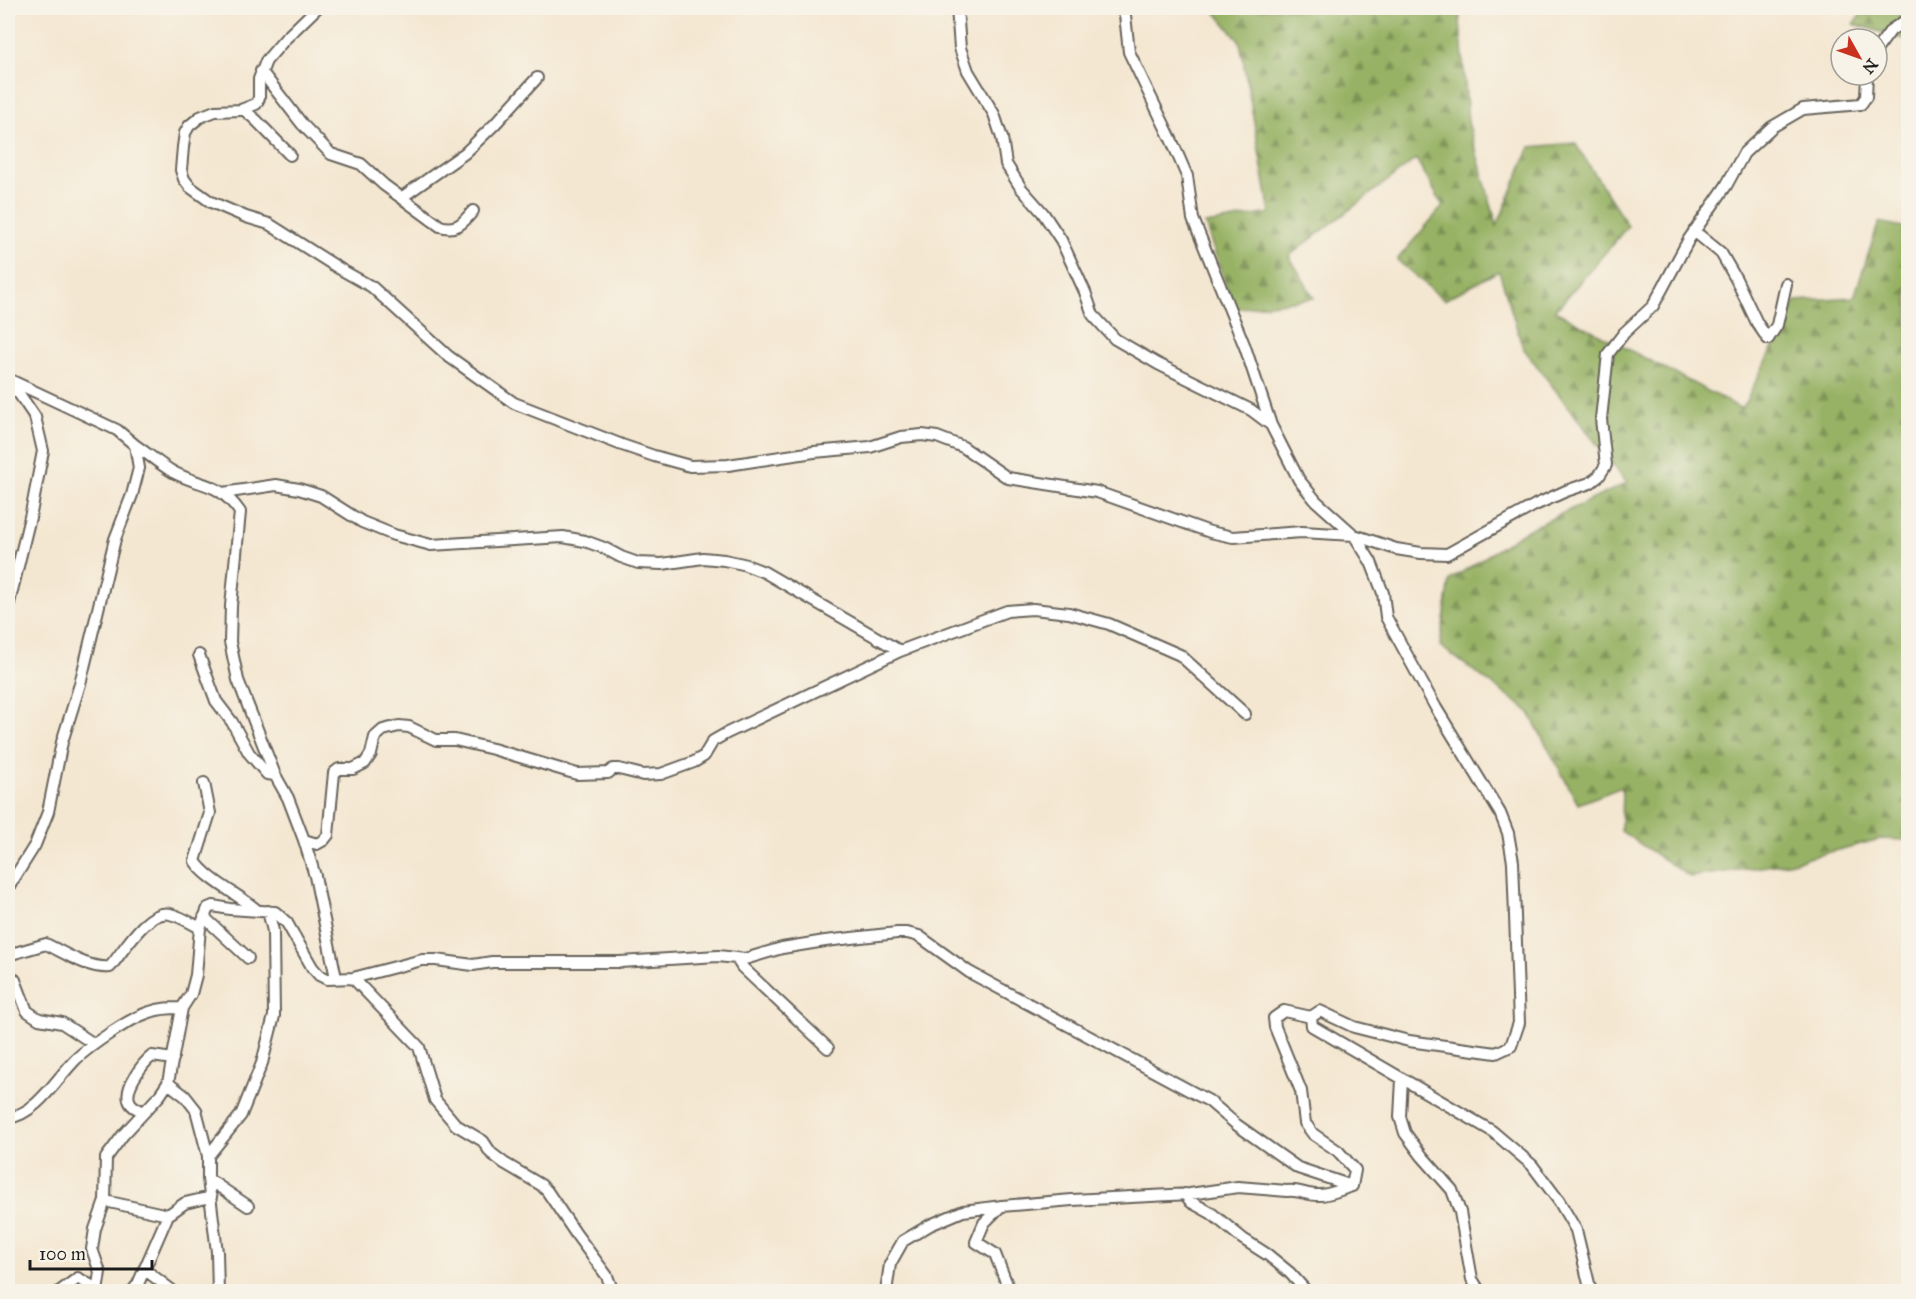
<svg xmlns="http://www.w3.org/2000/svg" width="1916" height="1299" font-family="'IM FELL Great Primer',serif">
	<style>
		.forest { fill: url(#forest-firs); stroke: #5a6740; stroke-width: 1.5 }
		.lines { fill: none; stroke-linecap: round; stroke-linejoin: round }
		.minor-casing { stroke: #68635b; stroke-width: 14 }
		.minor { stroke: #fff; stroke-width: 10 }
	</style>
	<defs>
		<pattern id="forest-firs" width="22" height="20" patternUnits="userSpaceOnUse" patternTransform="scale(1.5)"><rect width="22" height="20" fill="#97b265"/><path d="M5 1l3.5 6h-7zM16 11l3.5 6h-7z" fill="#7a9052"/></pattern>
	</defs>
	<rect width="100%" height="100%" fill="#f7f3e8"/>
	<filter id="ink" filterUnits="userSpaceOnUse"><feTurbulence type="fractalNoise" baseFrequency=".0167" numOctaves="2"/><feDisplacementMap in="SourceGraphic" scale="12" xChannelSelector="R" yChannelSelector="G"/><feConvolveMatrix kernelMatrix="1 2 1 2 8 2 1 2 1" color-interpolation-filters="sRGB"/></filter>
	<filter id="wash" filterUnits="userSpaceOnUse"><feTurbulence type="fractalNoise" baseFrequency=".008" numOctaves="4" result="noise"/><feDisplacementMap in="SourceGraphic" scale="24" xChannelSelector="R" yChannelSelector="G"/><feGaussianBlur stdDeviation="1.35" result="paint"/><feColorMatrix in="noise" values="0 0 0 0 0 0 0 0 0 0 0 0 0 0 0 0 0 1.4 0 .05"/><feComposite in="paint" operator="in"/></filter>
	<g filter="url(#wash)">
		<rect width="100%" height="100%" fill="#f4e7d1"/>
		<!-- forest -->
		<path class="forest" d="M1212,8H1459L1468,122L1497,226L1530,147L1575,143L1628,226L1555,311L1742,409L1796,301L1854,297L1879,222L1908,228V840L1880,839L1788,863L1690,877L1621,831L1622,787L1578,804L1528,711L1440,646L1450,580L1525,531L1627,483L1523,348L1499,271L1444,300L1397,260L1443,206L1416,159L1289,256L1314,298L1234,309L1205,224L1270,213L1240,42Z
			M1865,8H1908V40L1854,24Z"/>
	</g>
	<g filter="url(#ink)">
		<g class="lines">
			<!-- minor casing -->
			<g class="minor-casing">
				<path id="minor" d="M317,8L285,39L266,61L259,79V98L256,104L241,110L215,111L200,117L189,126L185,133L183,147L181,170L184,179L190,187L211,202L246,217L269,224L340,269L372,287L448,356L514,403L622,445L654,456L690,466L728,465L814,452L870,447L901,437L922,435L937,437L963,447L1008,478L1097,492L1210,532L1233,537L1302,532L1354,535L1396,549L1421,553L1447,554L1535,505L1566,491L1590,483L1599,476L1606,465L1601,419L1608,354L1624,333L1653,306L1689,239L1726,186L1744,153L1772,127L1803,109L1861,104L1866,97L1867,75
					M957,8L960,48L968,71L994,114L1002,138L1006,164L1021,188L1043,213L1061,240L1085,292L1093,315L1115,339L1158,364L1251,410L1271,425L1299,480L1316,501L1354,535L1371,562L1383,593L1386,617L1436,708L1500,813L1508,833L1513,862L1519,1023L1511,1046L1496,1053L1409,1041L1354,1027L1320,1011L1311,1017L1312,1026L1492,1131L1532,1165L1559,1201L1576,1230L1591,1292
					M1120,8L1125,15L1129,52L1171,139L1187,176L1193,219L1245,347L1271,425
					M1877,49L1891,30L1908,19
					M261,71L302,124L331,154L361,164L384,185L440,226C457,231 463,223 473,211
					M243,109L256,120L290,155
					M401,198L465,153L495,124L537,78
					M1694,231L1721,253L1736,279L1757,323L1768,339L1777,325L1786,284
					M8,379L117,430L135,445L139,468L132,495L115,539L80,684L62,742L48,812L35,845L8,888
					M135,445C148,454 160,464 173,472C203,488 217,480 240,512L231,606L230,642L238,680L275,775L288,798L304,840L315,876L336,978
					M223,493L276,485L299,489L321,496L362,522L394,535L431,545L563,537L585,541L604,548L621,557L638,563L662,564L703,558L724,560L743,564L764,572L900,651
					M8,607L31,513L43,451L35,417L20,395L10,384
					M199,655L216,701L232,722L249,753L267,774L275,775
					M204,783L210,813L195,861C207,880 240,895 258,911
					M304,840L317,844L324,840L328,835L334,773L339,769H353L365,763L371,754L375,737L383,730L399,726L409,727L436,740H455L493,749L577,774L608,773L613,769H619L643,775L661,774L694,762L704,756L713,741L727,733L900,651L1007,611L1033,609L1069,613L1109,624L1180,655L1245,714
					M204,917L248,958
					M8,955L46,944C65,953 88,969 110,967C123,952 147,909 170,914C180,916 191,923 200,928
					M737,959L742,967L828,1048
					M8,973L15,980L27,1011L39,1019L62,1023L94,1044
					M353,978L419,1047L435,1100L456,1125L483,1141L491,1153L504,1163L541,1185L547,1191L576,1234L607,1276L613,1292
					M1402,1079L1400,1117L1405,1133L1422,1156L1452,1190L1460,1212L1472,1279L1480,1292
					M168,1083L185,1096L196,1110L208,1156V1179L217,1252L218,1292
					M144,1112C138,1109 131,1107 129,1100C125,1087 142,1064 152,1056L173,1059
					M8,1118C37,1114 56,1079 76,1059C91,1045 130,1018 150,1012C160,1008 171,1008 182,1008
					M208,1156L241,1115L262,1063L274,1016L273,931L268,911
					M208,1179L248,1206
					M1185,1194L1191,1202L1211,1213L1243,1239L1268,1255L1290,1273L1307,1292
					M105,1201L168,1215
					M1001,1206L984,1223L976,1242L995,1254L1010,1292
					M144,1269L174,1292
					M59,1292L78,1278L97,1289
					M97,1292L100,1272L92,1249L95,1229L105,1201L106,1158L123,1135L160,1095L168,1083L182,1008L191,994L196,975L200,928L208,908L213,906L230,909L275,912L287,923L312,967L319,975L327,979L353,978L422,960H436L473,965L492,962H620L718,956L745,959L782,948L825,941L897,933H907L919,936L969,972L1209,1101L1237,1125L1298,1168L1352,1186L1355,1170L1338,1151L1313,1134L1305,1123L1301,1091L1275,1027L1274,1018L1284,1011L1311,1017
					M132,1292L138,1284L168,1215L185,1203L211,1197
					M886,1292L890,1264L903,1241L930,1225L963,1211L1002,1206L1072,1200L1190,1194L1238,1187L1287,1191C1298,1189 1308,1196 1320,1195C1330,1195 1342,1189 1352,1186"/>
			</g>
			<!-- minor -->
			<use href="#minor" class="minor"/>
		</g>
	</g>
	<!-- margin -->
	<rect width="1916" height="1299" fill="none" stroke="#f7f3e8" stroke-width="30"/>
	<!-- north arrow -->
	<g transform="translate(1859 57) rotate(130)"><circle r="28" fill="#f7f3e8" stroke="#9f9d96" stroke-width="1.5"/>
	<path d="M0-4.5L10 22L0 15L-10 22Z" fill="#c8321e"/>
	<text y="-9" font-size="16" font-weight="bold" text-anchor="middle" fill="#1c1c1c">N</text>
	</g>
	<!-- scale -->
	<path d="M30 1260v9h122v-9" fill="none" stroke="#1c1c1c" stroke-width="3"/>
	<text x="39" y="1260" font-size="18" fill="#1c1c1c" stroke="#f7f3e8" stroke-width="4.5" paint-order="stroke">100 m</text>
</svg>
